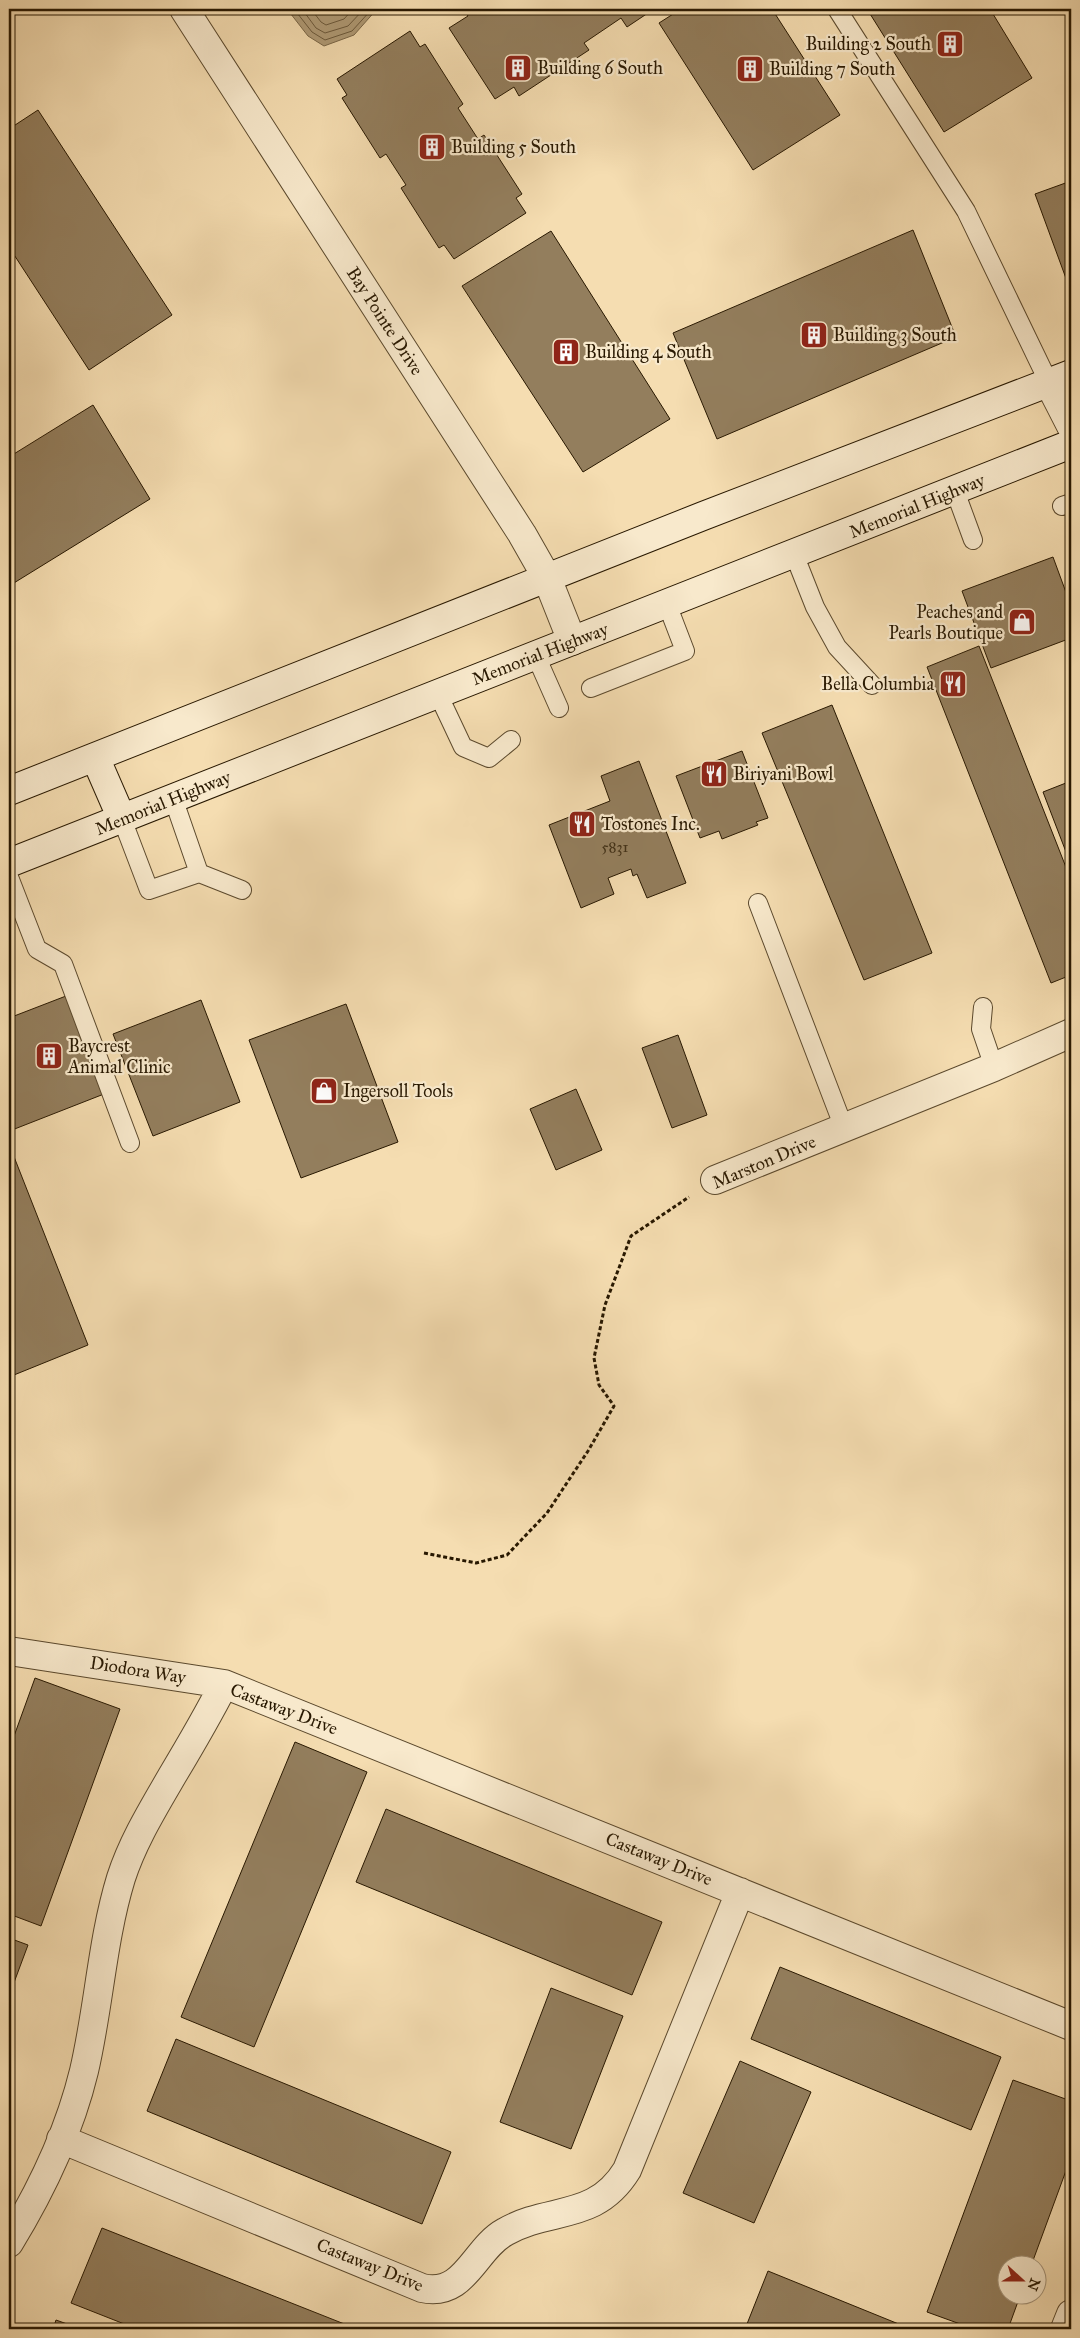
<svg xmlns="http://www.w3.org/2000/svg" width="1080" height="2338" font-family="'IM FELL Great Primer',serif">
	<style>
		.water { fill: #af9a75; stroke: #796647 }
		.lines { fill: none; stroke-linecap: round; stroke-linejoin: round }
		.shore { stroke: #6c593b; stroke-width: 1 }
		.building { fill: #937e5d; stroke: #281801 }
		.service-casing { stroke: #5b492d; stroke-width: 20 }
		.minor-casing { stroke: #5b492d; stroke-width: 30 }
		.tertiary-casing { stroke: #5b492d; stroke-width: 30 }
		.secondary-casing { stroke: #281801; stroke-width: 30 }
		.path { stroke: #281801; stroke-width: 3; stroke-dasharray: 4 2.5; stroke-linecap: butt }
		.service { stroke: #f8e9cc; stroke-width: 18 }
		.minor { stroke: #f8e9cc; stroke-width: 28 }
		.tertiary { stroke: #f8e9cc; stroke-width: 28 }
		.secondary { stroke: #f8e9cc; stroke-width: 28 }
		.labels { text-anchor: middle; stroke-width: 4.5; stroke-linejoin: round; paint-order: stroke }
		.number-label { font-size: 15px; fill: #433218 }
		.poi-label { font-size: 18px; fill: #281801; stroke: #f8e9cc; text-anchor: start }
		.street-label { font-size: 18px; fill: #281801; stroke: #f8e9cc }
	</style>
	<rect width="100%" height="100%" fill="#f5ddb1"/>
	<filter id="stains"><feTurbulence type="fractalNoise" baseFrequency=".004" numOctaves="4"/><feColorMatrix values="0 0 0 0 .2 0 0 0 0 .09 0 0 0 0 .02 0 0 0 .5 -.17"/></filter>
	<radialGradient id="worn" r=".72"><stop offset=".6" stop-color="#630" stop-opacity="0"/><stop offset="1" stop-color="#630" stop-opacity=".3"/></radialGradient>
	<!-- water -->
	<path class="water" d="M287,9H377L354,35L324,46L308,36Z"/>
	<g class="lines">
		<!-- shore -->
		<path class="shore" d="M294,9L312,32L325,40L352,31L372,9
			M302,9L316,28L325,33L348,26L364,9
			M311,9L321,22L326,25L344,19L353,9"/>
	</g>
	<!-- building -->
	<path class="building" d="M463,9H654L627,27L621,18L584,43L589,50L519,96L514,87L495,99L449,28L468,16Z
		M681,9H772L840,115L753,170L659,23Z
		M867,9H990L1032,78L944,132Z
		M410,31L420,47L425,44L463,104L458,108L478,139L484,135L522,194L516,198L526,213L454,259L444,245L439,248L401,188L406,185L386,154L380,158L342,98L347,95L337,79Z
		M38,110L172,315L89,370L9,247V129Z
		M1071,181V292L1035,194Z
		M913,230L956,337L717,439L673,333Z
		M551,231L670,419L583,472L462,286Z
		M93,405L150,499L9,586V457Z
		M1053,557L1071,606V638L991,668L962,591Z
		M979,646L1071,880V975L1051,983L927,667Z
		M832,705L932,953L864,980L762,733Z
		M742,751L768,818L756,822L758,825L722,839L719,831L700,838L676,776Z
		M639,761L686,883L647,898L637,874L633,876L631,869L608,878L614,894L581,908L549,825L610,801L601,776Z
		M1071,781V865L1043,792Z
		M66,996L104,1094L12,1130L9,1120V1018Z
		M201,1000L240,1102L153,1136L113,1034Z
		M346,1004L398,1142L301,1178L249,1040Z
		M678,1035L707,1115L672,1128L642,1048Z
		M576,1089L602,1150L556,1170L530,1109Z
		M9,1144L88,1345L9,1377V1309L11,1304L9,1298Z
		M35,1678L120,1709L41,1926L9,1914V1750Z
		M295,1742L367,1772L254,2047L181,2017Z
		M386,1809L662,1922L632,1995L356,1882Z
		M9,1938L28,1945L9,1996Z
		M780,1967L1001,2057L971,2130L751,2039Z
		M551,1988L623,2016L571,2149L500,2122Z
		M176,2039L451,2152L422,2224L147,2111Z
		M740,2061L811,2092L754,2223L683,2193Z
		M1013,2080L1071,2101V2157L1031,2266H1008V2296H1020L1008,2329H974L927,2312Z
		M102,2228L357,2329H137L71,2303Z
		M768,2271L911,2329H745Z
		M56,2320L81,2329H53Z"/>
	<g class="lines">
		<!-- service casing -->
		<g class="service-casing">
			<path id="service" d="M837,9L966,211L1049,383
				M955,491L973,540
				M1062,506L1071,503
				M794,554L815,607L837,647L872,685
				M536,656L559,708
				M591,688L685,651L667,604
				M438,694L463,747L489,758L511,740
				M173,798L199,873L242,890
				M122,819L149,890L199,873
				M9,877L37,949L63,964L130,1143
				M758,903L844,1128
				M983,1007L981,1029L994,1067"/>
		</g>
		<!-- minor casing -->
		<g class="minor-casing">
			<path id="minor" d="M184,9L522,534L547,578L572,641
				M715,1180L994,1067L1071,1033
				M9,1651L224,1684L1071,2026
				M61,2139L422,2288C465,2298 474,2249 505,2232C550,2206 595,2222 627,2170L740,1892
				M9,2243C42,2189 69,2133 84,2071C99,2007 102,1940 121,1878C133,1841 153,1809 172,1776C190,1746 208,1715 224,1684
				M1065,2329L1071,2314"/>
		</g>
		<!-- tertiary casing -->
		<g class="tertiary-casing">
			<path id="tertiary" d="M1049,383L1071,426"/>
		</g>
		<!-- secondary casing -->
		<g class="secondary-casing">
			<path id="secondary" d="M95,757L122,819
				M9,791L703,516L1071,374
				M9,863L1071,444"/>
		</g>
		<!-- path -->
		<path class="path" d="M424,1553L476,1563L507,1555L547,1513L588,1451L614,1406L599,1385L594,1358L605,1305L631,1236L689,1197"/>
		<!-- service -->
		<use href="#service" class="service"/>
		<!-- minor -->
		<use href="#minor" class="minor"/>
		<!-- tertiary -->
		<use href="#tertiary" class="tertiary"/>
		<!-- secondary -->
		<use href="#secondary" class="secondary"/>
	</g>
	<!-- icons -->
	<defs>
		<g id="building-square" transform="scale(1.4375)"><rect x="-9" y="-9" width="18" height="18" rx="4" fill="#8f2418" stroke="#f8e9cc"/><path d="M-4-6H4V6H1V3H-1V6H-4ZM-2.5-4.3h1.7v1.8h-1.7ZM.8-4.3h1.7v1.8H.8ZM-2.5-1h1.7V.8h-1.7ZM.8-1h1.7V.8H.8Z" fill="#fff"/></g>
		<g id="shop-square" transform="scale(1.4375)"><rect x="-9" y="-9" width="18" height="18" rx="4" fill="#8f2418" stroke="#f8e9cc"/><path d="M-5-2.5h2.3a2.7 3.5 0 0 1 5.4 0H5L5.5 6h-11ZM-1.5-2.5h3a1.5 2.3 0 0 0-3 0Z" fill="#fff"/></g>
		<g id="restaurant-square" transform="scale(1.4375)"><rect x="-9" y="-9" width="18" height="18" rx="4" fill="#8f2418" stroke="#f8e9cc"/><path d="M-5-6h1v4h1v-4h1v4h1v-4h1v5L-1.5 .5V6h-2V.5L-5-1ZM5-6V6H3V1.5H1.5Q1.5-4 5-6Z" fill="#fff"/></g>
	</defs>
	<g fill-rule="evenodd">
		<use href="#building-square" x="950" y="44"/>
		<use href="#building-square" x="518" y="68"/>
		<use href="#building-square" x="750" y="69"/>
		<use href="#building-square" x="432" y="147"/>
		<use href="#building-square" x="814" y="335"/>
		<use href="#building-square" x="566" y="352"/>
		<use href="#shop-square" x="1022" y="622"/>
		<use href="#restaurant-square" x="953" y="684"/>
		<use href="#restaurant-square" x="714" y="774"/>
		<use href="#restaurant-square" x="582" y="824"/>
		<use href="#building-square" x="49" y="1056"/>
		<use href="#shop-square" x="324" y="1091"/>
	</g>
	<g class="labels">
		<!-- number labels -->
		<g class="number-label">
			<text x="615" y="852">5831</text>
		</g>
		<!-- poi labels -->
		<g class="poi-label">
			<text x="931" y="50" text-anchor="end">Building 2 South</text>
			<text x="537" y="74">Building 6 South</text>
			<text x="769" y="75">Building 7 South</text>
			<text x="451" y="153">Building 5 South</text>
			<text x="833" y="341">Building 3 South</text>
			<text x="585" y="358">Building 4 South</text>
			<text x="1003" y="618" text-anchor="end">Peaches and<tspan x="1003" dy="21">Pearls Boutique</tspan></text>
			<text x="934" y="690" text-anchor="end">Bella Columbia</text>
			<text x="733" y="780">Biriyani Bowl</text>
			<text x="601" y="830">Tostones Inc.</text>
			<text x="68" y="1052">Baycrest<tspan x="68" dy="21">Animal Clinic</tspan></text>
			<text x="343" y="1097">Ingersoll Tools</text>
		</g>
		<!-- street labels -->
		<g class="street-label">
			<text transform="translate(385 321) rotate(57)" y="6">Bay Pointe Drive</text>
			<text transform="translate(917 506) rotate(-22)" y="6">Memorial Highway</text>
			<text transform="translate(540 654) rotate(-21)" y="6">Memorial Highway</text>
			<text transform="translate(163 803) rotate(-22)" y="6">Memorial Highway</text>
			<text transform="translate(764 1162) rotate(-23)" y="6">Marston Drive</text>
			<text transform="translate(138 1670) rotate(9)" y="6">Diodora Way</text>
			<text transform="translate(284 1709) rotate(21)" y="6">Castaway Drive</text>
			<text transform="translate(659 1859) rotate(22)" y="6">Castaway Drive</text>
			<text transform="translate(370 2265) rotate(22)" y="6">Castaway Drive</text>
		</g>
	</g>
	<!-- margin -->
	<rect width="1080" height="2338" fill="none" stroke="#f5ddb1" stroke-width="30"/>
	<rect x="10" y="10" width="1060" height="2318" fill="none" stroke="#281801" stroke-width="2.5"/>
	<rect x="15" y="15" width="1050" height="2308" fill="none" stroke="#281801"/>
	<!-- north arrow -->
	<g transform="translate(1022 2280) rotate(111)"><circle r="24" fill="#f8e9cc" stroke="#a5957b"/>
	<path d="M0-4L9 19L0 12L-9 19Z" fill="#8f2418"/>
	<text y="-8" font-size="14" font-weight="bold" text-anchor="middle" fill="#281801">N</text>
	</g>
	<rect width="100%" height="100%" filter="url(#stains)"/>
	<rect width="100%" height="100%" fill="url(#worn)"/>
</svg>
